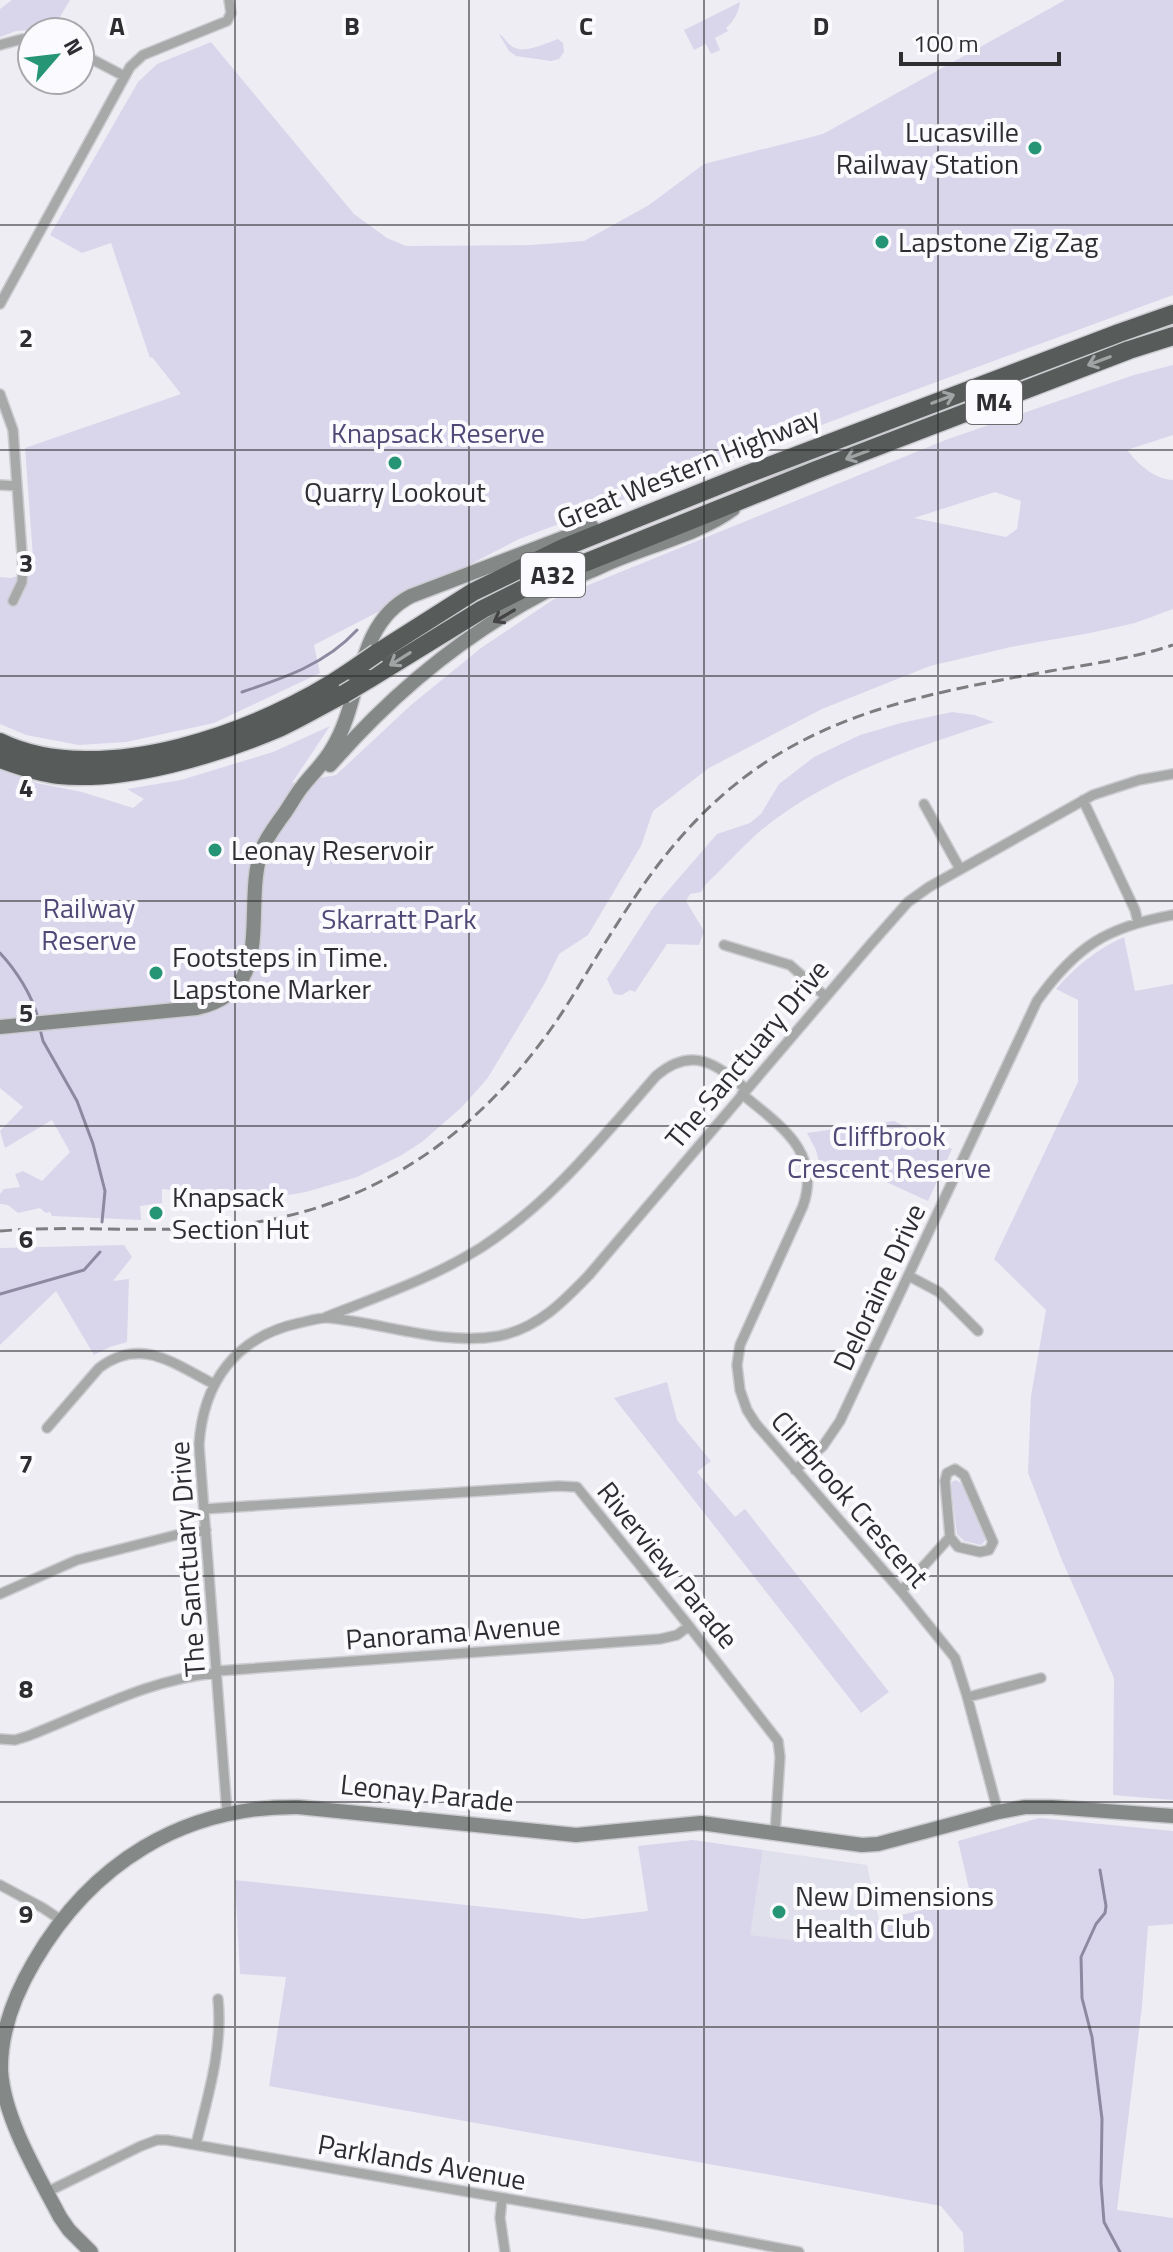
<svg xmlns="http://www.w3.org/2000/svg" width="1173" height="2252" font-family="'Titillium Web',sans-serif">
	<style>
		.built { fill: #e0dfec }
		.green { fill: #d9d6ec; fill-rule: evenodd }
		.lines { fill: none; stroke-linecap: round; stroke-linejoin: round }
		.stream { stroke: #8c89a1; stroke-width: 3 }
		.street-casing { stroke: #cbcbd0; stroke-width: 12 }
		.secondary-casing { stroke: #cbcbd0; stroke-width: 17 }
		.highway-casing { stroke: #cbcbd0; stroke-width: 21 }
		.street { stroke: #a7a9a8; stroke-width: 9 }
		.secondary { stroke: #848886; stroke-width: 14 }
		.highway { stroke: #575c5a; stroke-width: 18 }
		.rail { stroke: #7d7d80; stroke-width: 3; stroke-dasharray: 12 6; stroke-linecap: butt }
		.highway-bridge-casing { stroke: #cbcbd0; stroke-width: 21; stroke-linecap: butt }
		.highway-bridge { stroke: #575c5a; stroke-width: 18 }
		.oneway { stroke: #a1a4a4 }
		.oneway2 { stroke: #444446 }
		.grid { fill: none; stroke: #2e2e30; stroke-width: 2; stroke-opacity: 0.55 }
		.poi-dot { fill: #259576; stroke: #fbfbff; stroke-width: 3 }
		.labels { text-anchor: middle; stroke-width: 8; stroke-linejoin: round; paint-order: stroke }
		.shield { fill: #fbfbff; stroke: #6c6c6e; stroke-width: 2 }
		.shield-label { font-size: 26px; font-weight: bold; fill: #2e2e30 }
		.poi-label { font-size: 28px; fill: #2e2e30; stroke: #fbfbff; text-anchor: start }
		.park-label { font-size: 28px; fill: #504877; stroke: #fbfbff }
		.street-label { font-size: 28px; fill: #2e2e30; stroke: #fbfbff }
		.grid-label { font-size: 26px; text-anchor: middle; font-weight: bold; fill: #2e2e30; stroke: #fbfbff; stroke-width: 8; stroke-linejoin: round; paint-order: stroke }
	</style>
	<rect width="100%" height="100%" fill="#eeedf3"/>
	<!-- built -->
	<path class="built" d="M763,1850L867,1865L879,1920L801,1941L735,1934L753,1913Z"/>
	<!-- green -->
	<path class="green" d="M12,0H70L55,25L47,29L16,31L0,37V9Z
		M1065,0H1173V295L893,398L519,539L314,645L320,673L214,723L126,742L79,745L26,735L0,724V577L11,578L34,571L25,448L181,394L152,357L150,358L111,243L82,253L50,235L138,82L157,64L211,42L354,214L387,238L406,246L531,245L584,241L649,205L704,164L823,134Z
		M740,2C739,12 734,21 726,28L728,31L715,38L720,50L711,54L706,44L694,50L684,30Z
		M499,34C505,37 508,45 513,47C526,54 546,43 558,39L563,43L564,52L559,59L551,61L516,56L509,51Z
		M1173,365V435L1127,450C1139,465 1154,479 1173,480V609L1135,623L1090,633L1011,647L930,666L822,709L709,768L653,811L641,846L588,935L559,954L545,983L487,1079L462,1107L422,1142L400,1156L357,1177L306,1192L282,1196L235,1197L194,1189L172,1190L162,1189V1203L140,1206L141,1220L52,1216L50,1212L46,1213L40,1208L18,1213L8,1205L0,1204V1194L4,1189L20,1187L15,1174L23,1171L42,1181L70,1152L52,1120L5,1148L0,1131L23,1107L0,1088V1034L28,1031L23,1017L0,1019V770L37,783L82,792L133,808L144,799L127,789L181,780L273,752L330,726L292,783L336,775L411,705L481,648L554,599L948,439L1134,375ZM995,492L1021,501L1017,529L1006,537L914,518Z
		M952,712L974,715L994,722C914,748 824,777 759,832C741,848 724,867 706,884L701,892L690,894L686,901L704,931L699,945L667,944L635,992L630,990L622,995L614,994L607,979L653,908L717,834L750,823L761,814L779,784L814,757L860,735L901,723Z
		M1124,937L1135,991L1173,984V1800L1113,1795L1114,1678L1061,1558L1028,1473L1031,1396L1046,1310L994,1259L1078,1082V1000L1056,989C1075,967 1097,949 1124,937Z
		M894,1121L952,1149L928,1201L884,1181L821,1171L816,1150L807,1133Z
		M124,1245L132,1257L113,1281L129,1279L127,1342L110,1347L94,1355L56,1291L0,1345V1248Z
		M667,1382L677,1420L711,1461L697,1472L735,1517L745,1509L889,1692L861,1713L614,1398Z
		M956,1480L962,1484L986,1536L985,1541L981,1545L964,1541L957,1534L951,1486L952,1482Z
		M1039,1818L1173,1831V1924L1148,1926L1142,2006L1117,2210L1173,2218V2252H964L963,2233L941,2206C717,2164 493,2127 269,2086L286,1977L240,1974L235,1880L548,1914L583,1919L648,1911L638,1846L693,1840L763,1850L750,1935L801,1941L971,1897L958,1841Z"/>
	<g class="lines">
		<!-- stream -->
		<path class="stream" d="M242,692C284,678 326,664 357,630
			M0,953C16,970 32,995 38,1018
			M40,1029L43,1041L77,1101L93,1144L105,1191L102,1222
			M0,1294L84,1270L100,1252
			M1100,1870L1106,1906L1105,1913L1096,1924L1081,1957L1082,1998L1092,2037L1102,2119L1101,2183L1104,2222L1120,2252"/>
		<!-- street casing -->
		<g class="street-casing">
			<path id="street" d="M0,45L22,39H32
				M80,53L124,76
				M0,304L130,67L143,55L227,21L231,13L229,0
				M0,394L13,430L23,568L22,582L13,601
				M0,485L17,486
				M1083,800L1135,910L1138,922
				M924,804L960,869
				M724,945L790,965L825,996
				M742,1094C779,1125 822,1151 803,1206L740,1345L737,1365L740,1390L747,1410L756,1424L901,1591L955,1658L967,1696L998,1812
				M909,1276L939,1292L978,1331
				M326,1317C379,1296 433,1278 482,1247C551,1202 602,1138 656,1076C692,1045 716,1064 746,1089
				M47,1428L99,1368C141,1336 174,1364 214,1384
				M795,1470L823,1446L840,1421L1037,1001C1076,946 1107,927 1173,915
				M204,1509L558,1486L577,1487L689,1626L778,1741L780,1757L775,1834
				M901,1591L950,1537L945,1481L947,1473L955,1469L964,1475L993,1542L989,1550L980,1552L958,1547L950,1537
				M0,1594L77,1560L188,1532L206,1530
				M217,1671L660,1639L677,1635L689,1626
				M968,1697L1041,1678
				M0,1739L15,1740L28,1736C90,1712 149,1679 217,1673
				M227,1813L199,1445C203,1383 235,1337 299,1323C309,1321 320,1317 329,1318C384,1323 444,1346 499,1336C538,1328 563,1302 589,1275L870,945L908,902L929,887L1093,795L1139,780L1173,774
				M0,1885L43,1908L61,1920
				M196,2144C208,2096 223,2048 218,1999
				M47,2192L141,2146L157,2140H167L649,2223L799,2252
				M502,2199L500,2218L505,2252"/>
		</g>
		<!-- secondary casing -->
		<g class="secondary-casing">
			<path id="secondary" d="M330,765C391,695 461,636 543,593C563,583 584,574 604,565C643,547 700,534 733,509
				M0,1027L197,1008C279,990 241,907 262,849C267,837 274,828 281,818C289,808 294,797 302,787C312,774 324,763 332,749C363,700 354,625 411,596L592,527
				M91,2252L69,2230L60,2217C38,2175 4,2119 1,2071C0,2032 14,1996 34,1962C91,1864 182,1806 298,1807L576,1835L701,1823L862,1845L878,1844L998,1812L1025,1807H1052L1173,1816"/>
		</g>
		<!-- highway casing -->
		<g class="highway-casing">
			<path id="highway" d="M377,653L473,592L565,547L740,477L1119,333L1173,314
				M369,679L483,609L537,582L816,470L1129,350L1173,336
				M0,742C101,791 264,731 351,671
				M0,759C19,766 39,773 59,775C125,782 218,754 279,728C301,718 322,705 344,694"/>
		</g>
		<!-- street -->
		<use href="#street" class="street"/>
		<!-- secondary -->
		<use href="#secondary" class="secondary"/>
		<!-- highway -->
		<use href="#highway" class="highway"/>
		<!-- rail -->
		<path class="rail" d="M0,1231C72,1225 145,1233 217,1227C373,1215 491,1128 572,997C627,907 675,822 766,762C851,706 951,689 1050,671C1091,664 1134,658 1173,645"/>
		<!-- highway-bridge casing -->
		<g class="highway-bridge-casing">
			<path id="highway-bridge" d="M351,671L377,653
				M344,694L369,679"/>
		</g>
		<!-- highway-bridge -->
		<use href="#highway-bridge" class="highway-bridge"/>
	</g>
	<!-- one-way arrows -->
	<defs><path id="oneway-shaft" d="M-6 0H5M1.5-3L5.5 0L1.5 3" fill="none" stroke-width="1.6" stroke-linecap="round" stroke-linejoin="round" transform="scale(2)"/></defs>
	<g class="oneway">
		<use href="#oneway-shaft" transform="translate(1099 361) rotate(159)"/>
		<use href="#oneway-shaft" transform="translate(943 399) rotate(-21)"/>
		<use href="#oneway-shaft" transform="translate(857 455) rotate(159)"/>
		<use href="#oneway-shaft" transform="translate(400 659) rotate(148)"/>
	</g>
	<use class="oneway2" href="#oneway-shaft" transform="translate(504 616) rotate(150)"/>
	<!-- grid -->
	<path class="grid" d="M235,0V2252M469,0V2252M704,0V2252M938,0V2252M0,225H1173M0,450H1173M0,676H1173M0,901H1173M0,1126H1173M0,1351H1173M0,1576H1173M0,1802H1173M0,2027H1173"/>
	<!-- markers -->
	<g class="poi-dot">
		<circle cx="1035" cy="148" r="8"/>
		<circle cx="882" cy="242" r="8"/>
		<circle cx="395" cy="463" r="8"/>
		<circle cx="215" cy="850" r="8"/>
		<circle cx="156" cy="973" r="8"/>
		<circle cx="156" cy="1213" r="8"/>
		<circle cx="779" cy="1912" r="8"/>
	</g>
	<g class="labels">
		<!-- shield labels -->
		<g class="shield">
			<rect x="966" y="380" width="56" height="44" rx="6"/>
			<rect x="521" y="553" width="64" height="44" rx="6"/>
		</g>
		<g class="shield-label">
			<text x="994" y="411">M4</text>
			<text x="553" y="584">A32</text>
		</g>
		<!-- poi labels -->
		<g class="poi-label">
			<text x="1019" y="142" text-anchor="end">Lucasville<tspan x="1019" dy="32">Railway Station</tspan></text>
			<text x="898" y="252">Lapstone Zig Zag</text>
			<text x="395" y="502" text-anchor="middle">Quarry Lookout</text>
			<text x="231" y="860">Leonay Reservoir</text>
			<text x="172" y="967">Footsteps in Time.<tspan x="172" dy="32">Lapstone Marker</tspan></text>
			<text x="172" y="1207">Knapsack<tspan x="172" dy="32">Section Hut</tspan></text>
			<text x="795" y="1906">New Dimensions<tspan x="795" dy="32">Health Club</tspan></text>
		</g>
		<!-- park labels -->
		<g class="park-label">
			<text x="438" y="443">Knapsack Reserve</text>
			<text x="89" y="918">Railway<tspan x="89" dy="32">Reserve</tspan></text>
			<text x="399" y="929">Skarratt Park</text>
			<text x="889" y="1146">Cliffbrook<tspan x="889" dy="32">Crescent Reserve</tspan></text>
		</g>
		<!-- street labels -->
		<g class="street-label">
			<text transform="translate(688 468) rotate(-22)" y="10">Great Western Highway</text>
			<text transform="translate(747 1054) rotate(-50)" y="10">The Sanctuary Drive</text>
			<text transform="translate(879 1287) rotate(-65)" y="10">Deloraine Drive</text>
			<text transform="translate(850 1499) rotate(49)" y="10">Cliffbrook Crescent</text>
			<text transform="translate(187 1559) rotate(-94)" y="10">The Sanctuary Drive</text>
			<text transform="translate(668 1565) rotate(51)" y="10">Riverview Parade</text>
			<text transform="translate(453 1632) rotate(-4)" y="10">Panorama Avenue</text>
			<text transform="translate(427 1793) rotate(6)" y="10">Leonay Parade</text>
			<text transform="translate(422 2162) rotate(10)" y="10">Parklands Avenue</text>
		</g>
	</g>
	<g class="grid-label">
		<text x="117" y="35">A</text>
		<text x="352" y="35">B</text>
		<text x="586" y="35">C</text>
		<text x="821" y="35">D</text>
		<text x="26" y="347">2</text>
		<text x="26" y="572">3</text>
		<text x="26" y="797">4</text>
		<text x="26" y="1022">5</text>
		<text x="26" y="1248">6</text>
		<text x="26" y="1473">7</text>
		<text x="26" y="1698">8</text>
		<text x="26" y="1923">9</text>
	</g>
	<!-- north arrow -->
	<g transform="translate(56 56) rotate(62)"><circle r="38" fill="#fbfbff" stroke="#a9a9ac" stroke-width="2"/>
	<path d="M0-6L14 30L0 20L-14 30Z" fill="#259576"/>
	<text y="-12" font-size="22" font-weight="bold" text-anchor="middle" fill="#2e2e30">N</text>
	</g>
	<!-- scale -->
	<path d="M901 52v12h158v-12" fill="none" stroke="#2e2e30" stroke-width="4"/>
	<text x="913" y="52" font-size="24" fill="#2e2e30" stroke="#fbfbff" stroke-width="6" paint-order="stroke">100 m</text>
</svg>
